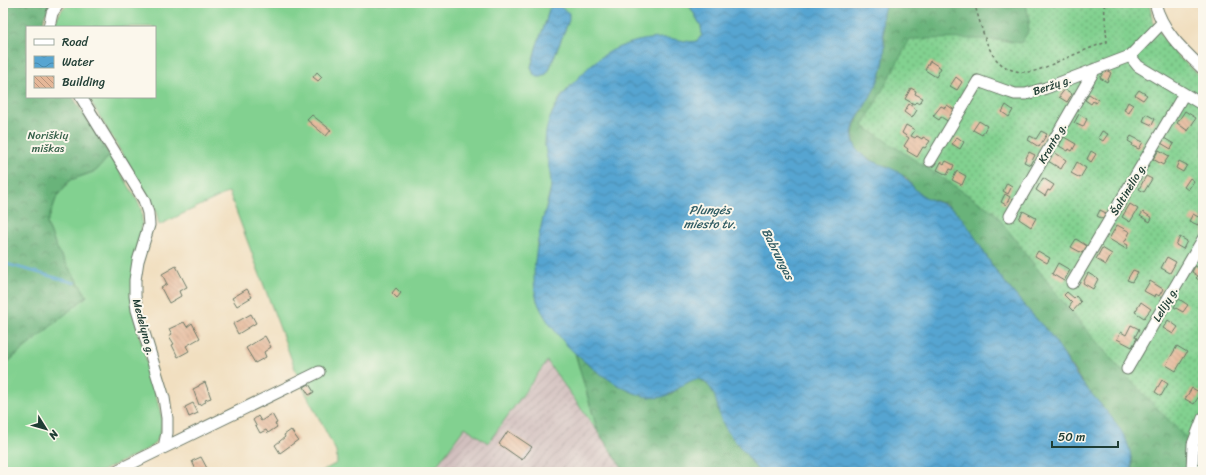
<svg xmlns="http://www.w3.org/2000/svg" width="1206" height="475" font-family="Sriracha,sans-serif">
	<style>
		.industrial { fill: url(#industrial-furrows) }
		.grass { fill: #82d190; stroke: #508762; fill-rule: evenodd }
		.forest { fill: url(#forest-crowns); stroke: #447857 }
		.garden { fill: url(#garden-dots); stroke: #508762 }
		.water { fill: url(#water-waves); stroke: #3b7182 }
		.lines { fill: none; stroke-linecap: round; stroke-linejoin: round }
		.stream { stroke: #57a5d1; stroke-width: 2.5 }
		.building { fill: url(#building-back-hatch) }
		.minor-casing { stroke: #687665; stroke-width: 13 }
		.path { stroke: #687665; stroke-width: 1.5; stroke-dasharray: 3 3; stroke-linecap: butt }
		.minor { stroke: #fff; stroke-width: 11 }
		.labels { text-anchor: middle; stroke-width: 4; stroke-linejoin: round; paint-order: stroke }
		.street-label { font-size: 11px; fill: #1f3d34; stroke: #fbf7ec }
		.park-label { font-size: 11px; fill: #38624b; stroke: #fbf7ec }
		.water-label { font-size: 12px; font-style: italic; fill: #305c63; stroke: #fbf7ec }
	</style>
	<defs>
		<pattern id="industrial-furrows" width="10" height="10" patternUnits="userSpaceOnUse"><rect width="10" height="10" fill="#d1bfbe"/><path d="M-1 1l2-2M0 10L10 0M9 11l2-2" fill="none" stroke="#a99c9b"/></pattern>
		<pattern id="forest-crowns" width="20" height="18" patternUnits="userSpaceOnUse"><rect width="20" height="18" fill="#69b37a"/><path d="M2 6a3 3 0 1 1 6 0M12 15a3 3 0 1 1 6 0" fill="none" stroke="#569365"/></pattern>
		<pattern id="garden-dots" width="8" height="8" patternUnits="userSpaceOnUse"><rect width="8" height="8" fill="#82d190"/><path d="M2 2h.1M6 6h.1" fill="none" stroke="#6aab76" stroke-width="1.8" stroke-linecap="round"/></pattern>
		<pattern id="water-waves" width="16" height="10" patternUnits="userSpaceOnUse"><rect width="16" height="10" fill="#57a5d1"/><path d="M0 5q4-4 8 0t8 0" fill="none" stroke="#4788aa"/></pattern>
		<pattern id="building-back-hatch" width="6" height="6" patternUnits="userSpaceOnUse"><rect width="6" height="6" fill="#e5b798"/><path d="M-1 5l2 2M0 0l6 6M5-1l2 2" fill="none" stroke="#b9967d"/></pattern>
	</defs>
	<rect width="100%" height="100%" fill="#fbf7ec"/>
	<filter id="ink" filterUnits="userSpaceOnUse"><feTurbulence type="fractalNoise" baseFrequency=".025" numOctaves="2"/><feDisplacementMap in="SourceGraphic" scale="8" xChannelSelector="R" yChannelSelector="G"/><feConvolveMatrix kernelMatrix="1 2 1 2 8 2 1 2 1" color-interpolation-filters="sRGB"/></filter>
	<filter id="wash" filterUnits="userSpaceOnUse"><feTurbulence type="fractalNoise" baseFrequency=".012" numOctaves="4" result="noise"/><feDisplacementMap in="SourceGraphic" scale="16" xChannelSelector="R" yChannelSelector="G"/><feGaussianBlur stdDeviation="0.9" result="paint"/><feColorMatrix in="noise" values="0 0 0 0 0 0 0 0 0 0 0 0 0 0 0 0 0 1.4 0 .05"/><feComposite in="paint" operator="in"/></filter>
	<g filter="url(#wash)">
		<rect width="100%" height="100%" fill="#f1dfc0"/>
		<!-- industrial -->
		<path class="industrial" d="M547,361L598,432L625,472H432L465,427L488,442Z"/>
		<!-- grass -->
		<path class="grass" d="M68,3H688L701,26L702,35L697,41L690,42L665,38L573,83L560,98L552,113L545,145L550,171L551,186L537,244L535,272V288L537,301L564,341L575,353L598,432L547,361L488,443L465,427L432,472H320L337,463L336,451L300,382L229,192L159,225L156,211L88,97H155V27H54C56,17 61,10 68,3ZM549,9L569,20L549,70L545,76L534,75L531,67L537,45L546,21Z
			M110,155L135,196L141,208L142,220L137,326L162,418L161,430L158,438L152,446L144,451L100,472H3V366L87,296L58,251L47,224L57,196L71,180L96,171Z"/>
		<!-- forest -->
		<path class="forest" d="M3,3H52L44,17L43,27H27V97H73L110,155L96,171L70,180L57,196L47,224L58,251L87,296L3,366Z
			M887,3H1026L1029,20L1028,32L1021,43L1004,40H990L863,126L994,212L1067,307L1127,377L1189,440L1187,472H1132V459L1059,347L1051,336L1015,295L996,271L965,223L956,212L946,204L927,198L916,191L906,177L863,156L855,146L853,135L855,124L880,77L884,60L885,43L882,20L883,9Z
			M575,353L602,375L618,385L637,394L649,397L671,394L687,382L695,379L702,380L710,387L716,396L721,419L759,472H625L598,432Z"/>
		<!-- garden -->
		<path class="garden" d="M1026,3H1149L1153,21L1166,42L1180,58L1203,78V472H1187L1188,440L1127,377L1067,307L994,212L863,126L910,39C947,39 985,37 1021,43L1028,32L1029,20Z"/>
		<!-- water -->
		<path class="water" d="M688,3H887C877,19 887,41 884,59C882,77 872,94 863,109C860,114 856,119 854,125C852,131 852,139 855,145C862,162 884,163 898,172C909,179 914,192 927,198C937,203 948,204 956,212C973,229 983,254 997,272C1013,294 1032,314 1050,334C1060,347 1067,362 1076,375C1092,397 1116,417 1127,442C1131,452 1132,462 1132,472H759C754,466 750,459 745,453C736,442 726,432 721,419C716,406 717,394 707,384C706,384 703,380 702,380C691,375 675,394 662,397C634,404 580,361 563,341C554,330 541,314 537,300C530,278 537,244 542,222C545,210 550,197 551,185C551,171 546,158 545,144C545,116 562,94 581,75C586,70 590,65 596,61C614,46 640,38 663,38C675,38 686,43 697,41L702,35L701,26Z
			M553,5L559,6L569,13V20L549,70C545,76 541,80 534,75L531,67L537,45L546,21L549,9Z"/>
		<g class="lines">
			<!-- stream -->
			<path class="stream" d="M3,263L75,283"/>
		</g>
		<g id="blocks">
			<!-- building -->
			<path class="building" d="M930,61L941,68L936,77L925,70Z
				M1105,69L1111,73L1107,82L1100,78Z
				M317,72L322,77L318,81L313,77Z
				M956,77L962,82L957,90L950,86Z
				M911,88L916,91L915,94L923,98L919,104L916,102L914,104L905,99Z
				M1065,89L1072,94L1067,102L1059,97Z
				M1139,90L1147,95L1143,100L1135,95Z
				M1089,94L1098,100L1096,103L1093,101L1091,104L1085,100Z
				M1128,102L1133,105L1129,113L1124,110Z
				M909,104L917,110L912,118L904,112Z
				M947,105L956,111L949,122L941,117L939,120L933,116L941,106L945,108Z
				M1006,105L1013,110L1009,117L1002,112Z
				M1185,111L1196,118L1188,131L1177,123Z
				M1079,114L1087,119L1083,127L1074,123Z
				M1146,114L1155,119L1152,125L1143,121Z
				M312,115L331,130L326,136L307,120Z
				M979,121L987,126L982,135L973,130Z
				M906,125L915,130L911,136L915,138L917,136L922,139L923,137L930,141L925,148L923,147L917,157L907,151L908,149L904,146L909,138L902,133Z
				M1041,131L1047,134L1039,147L1028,140L1030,136L1036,139Z
				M1102,131L1108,134L1103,141L1098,138Z
				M1131,136L1143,142L1139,149L1132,146L1133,144L1128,141Z
				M957,137L964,142L960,149L952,144Z
				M1064,137L1076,144L1072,151L1069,149L1068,151L1059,146Z
				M1164,138L1174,144L1171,149L1161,143Z
				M1159,150L1169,156L1163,165L1153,159Z
				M1091,151L1096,154L1091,162L1087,159Z
				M1029,152L1035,155L1030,165L1024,162Z
				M1054,152L1066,160L1061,169L1048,161Z
				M946,161L954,165L952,170L950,169L947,175L937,170L941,162L944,164Z
				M1179,161L1187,165L1183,172L1176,168Z
				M1077,162L1086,168L1080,178L1071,173Z
				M957,171L966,176L962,185L952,180Z
				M1146,176L1152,179L1144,192L1139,189Z
				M1043,178L1054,185L1050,191L1048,190L1045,196L1036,190Z
				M1190,178L1194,181L1188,190L1184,187Z
				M1007,183L1012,186L1008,194L1003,191Z
				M1005,194L1010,197L1006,205L1001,202Z
				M1130,204L1138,209L1130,222L1122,217Z
				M1100,210L1106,213L1103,219L1097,216Z
				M1023,211L1036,218L1031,227L1019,219Z
				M1143,212L1152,218L1150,222L1140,216Z
				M1193,214L1202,219L1198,225L1189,221Z
				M1117,225L1130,232L1124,243L1128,245L1126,249L1109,239Z
				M1180,237L1187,241L1183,249L1176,245Z
				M1076,239L1087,246L1082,253L1071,247Z
				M1102,248L1112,254L1106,265L1096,259Z
				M1038,251L1050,258L1047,263L1035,256Z
				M1167,257L1176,262L1170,273L1161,268Z
				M1058,263L1070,270L1064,281L1052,274Z
				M176,266L187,287L179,291L181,296L169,303L161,288L167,284L162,274Z
				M1195,266L1203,270V279L1202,278L1200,281L1196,278L1198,276L1192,272Z
				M1133,270L1138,272L1132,282L1127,280Z
				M1088,273L1098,279L1093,289L1083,283Z
				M1150,281L1163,289L1159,296L1156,294L1155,297L1144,291Z
				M396,288L401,293L397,298L392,293Z
				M247,289L252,297L237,306L232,298Z
				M1067,292L1074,298L1076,296L1081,302L1073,311L1069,307L1072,303L1064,295Z
				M1179,299L1188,305L1183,312L1174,307Z
				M1141,302L1151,309L1144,318L1135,312Z
				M251,314L256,323L238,334L233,324Z
				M1168,320L1178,327L1173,334L1163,328Z
				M184,322L187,327L192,323L200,338L186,346L189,351L178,357L172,345L174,344L169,336L172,334L169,329Z
				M1131,325L1139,329L1135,337L1137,338L1132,347L1117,339L1121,332L1126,335Z
				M265,336L271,347L264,352L266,357L255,363L246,348Z
				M1177,346L1187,352L1176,371L1166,365Z
				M1162,380L1168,384L1161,396L1155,392Z
				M205,382L211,398L205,400L206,402L199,405L193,389L199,386V385Z
				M309,384L314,392L309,395L304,387Z
				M1192,388L1201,393L1194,404L1185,399Z
				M193,403L198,413L189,417L185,407Z
				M272,414L277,423L275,424L277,427L268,433L266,430L260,433L253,420L258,416L261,421Z
				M291,430L298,440L280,453L275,445L285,437L284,435Z
				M508,431L532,447L522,460L499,444Z
				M201,457L209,472H197L192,461Z"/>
		</g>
	</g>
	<g filter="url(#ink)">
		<use href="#blocks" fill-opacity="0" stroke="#687665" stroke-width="1"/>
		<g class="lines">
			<!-- minor casing -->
			<g class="minor-casing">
				<path id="minor" d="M1155,3C1162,31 1183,50 1203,69
					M49,27L52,13L59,3
					M1130,56L1162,23
					M81,97L144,200L148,213L149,225L138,261L135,280V296L137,310L164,398L167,418V433L164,447
					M930,161L978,81L1006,91L1015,94H1026L1046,88L1130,56L1138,66L1203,105
					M1010,216L1095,69
					M1072,283L1184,94
					M1127,369L1203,239
					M114,472L319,372
					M1192,472L1193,444L1203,418"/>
			</g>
			<!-- path -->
			<path class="path" d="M974,3C980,20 983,39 993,55C1000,66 1013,73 1027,72C1038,72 1054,63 1064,59C1078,53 1092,47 1107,42L1104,3"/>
			<!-- minor -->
			<use href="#minor" class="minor"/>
		</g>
	</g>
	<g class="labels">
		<!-- street labels -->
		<g class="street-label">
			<text transform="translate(1052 85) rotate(-19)" y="4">Beržų g.</text>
			<text transform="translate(1052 143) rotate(-60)" y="4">Kranto g.</text>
			<text transform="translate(1128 189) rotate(-59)" y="4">Šaltinėlio g.</text>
			<text transform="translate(1165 304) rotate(-60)" y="4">Lelijų g.</text>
			<text transform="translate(144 327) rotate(75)" y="4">Medelyno g.</text>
		</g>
		<!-- park labels -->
		<g class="park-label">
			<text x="48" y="139">Noriškių<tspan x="48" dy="13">miškas</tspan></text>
		</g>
		<!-- water labels -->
		<g class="water-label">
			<text x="710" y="214">Plungės<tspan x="710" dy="14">miesto tv.</tspan></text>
			<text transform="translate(778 254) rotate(63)" y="4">Babrungas</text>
		</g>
	</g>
	<!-- margin -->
	<rect width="1206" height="475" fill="none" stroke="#fbf7ec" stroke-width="16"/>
	<!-- legend -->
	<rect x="26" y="26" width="130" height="72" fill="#fbf7ec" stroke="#a3ada2"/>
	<rect x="34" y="39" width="20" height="6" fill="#ffffff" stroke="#a3ada2"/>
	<text x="62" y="46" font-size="12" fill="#1f3d34">Road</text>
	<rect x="34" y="56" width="20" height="12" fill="url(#water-waves)" stroke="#a3ada2"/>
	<text x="62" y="66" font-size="12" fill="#1f3d34">Water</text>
	<rect x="34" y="76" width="20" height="12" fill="url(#building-back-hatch)" stroke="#a3ada2"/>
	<text x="62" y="86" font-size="12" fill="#1f3d34">Building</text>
	<!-- north arrow -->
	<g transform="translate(46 429) rotate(127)" stroke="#fbf7ec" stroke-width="3" paint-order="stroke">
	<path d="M0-3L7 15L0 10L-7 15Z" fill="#1f3d34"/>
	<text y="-6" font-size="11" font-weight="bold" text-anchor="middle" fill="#1f3d34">N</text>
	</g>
	<!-- scale -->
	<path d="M1052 441v6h66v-6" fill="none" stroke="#1f3d34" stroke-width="2"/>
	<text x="1058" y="441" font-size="12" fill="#1f3d34" stroke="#fbf7ec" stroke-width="3" paint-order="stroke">50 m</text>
</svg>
